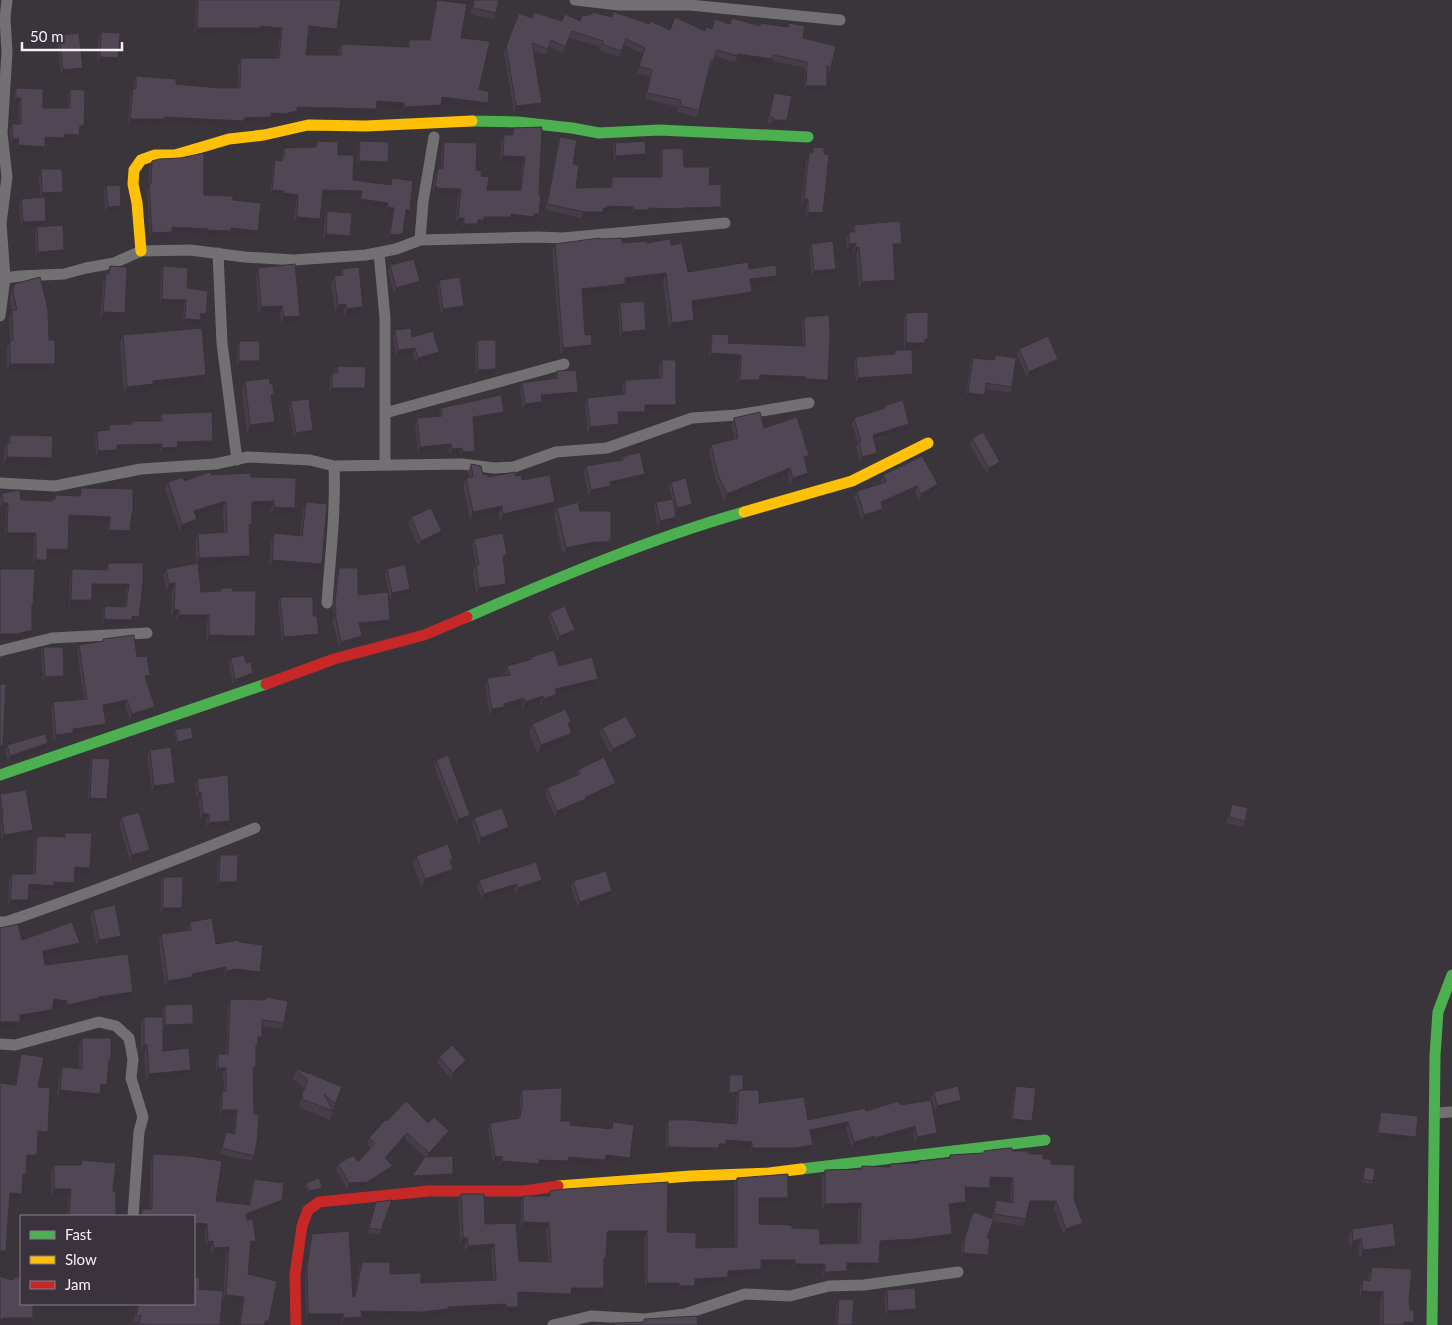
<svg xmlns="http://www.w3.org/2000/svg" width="1452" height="1325" font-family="Lato,sans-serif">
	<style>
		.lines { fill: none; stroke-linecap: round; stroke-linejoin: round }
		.street { stroke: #737074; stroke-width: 11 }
		.fast { stroke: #4caf50; stroke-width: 11 }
		.slow { stroke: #ffc107; stroke-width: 11 }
		.jam { stroke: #c62828; stroke-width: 11 }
		.wall { fill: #463d48 }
		.shaded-wall { fill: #39323b }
		.building { fill: #514754; stroke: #39323b }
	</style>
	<rect width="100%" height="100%" fill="#39353a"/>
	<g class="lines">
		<!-- street -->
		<path class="street" d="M575,0L619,5H690L840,20
			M420,240L423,202L434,137
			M218,253L222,343L237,460
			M379,253L385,318V465
			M5,278L20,276L64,274L86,268L114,263L141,251L190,250L245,257L294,260L366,255L396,249L420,240L537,237L563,238L725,223
			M0,316L5,278L1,223L7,177L2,133L7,52L5,18L7,0
			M385,413L564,364
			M0,483L55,486L141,469L215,464L248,457L310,460L334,466L462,464L494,468L514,467L556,452L607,448L692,418L737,415L809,403
			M327,603C330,558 336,512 334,466
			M0,651L52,638L147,633
			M0,922H6C90,893 173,861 255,828
			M0,1044L15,1045L99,1022L116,1026L129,1038L133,1059L131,1078L143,1117L139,1132L133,1216
			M1435,1113L1452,1112
			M553,1325L591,1316L645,1319L685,1314L745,1294L790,1296L829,1286L864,1285L958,1272"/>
		<!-- fast -->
		<path class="fast" d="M472,121L518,122L572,128L599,133L659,130L808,137
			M467,617C557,578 649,539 744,512
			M0,775L266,684
			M801,1169L1045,1140
			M1432,1325L1435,1055L1438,1012L1452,975"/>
		<!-- slow -->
		<path class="slow" d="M141,251L137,203L133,184L134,170L141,160L155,155H175L229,139L264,135L308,125L366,126L472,121
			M744,512L852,481L928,443
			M558,1186L691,1176L769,1173L801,1169"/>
		<!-- jam -->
		<path class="jam" d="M266,684L334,659L424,635L467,617
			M296,1325L295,1275L302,1226L308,1210L319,1202L429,1191H524L558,1186"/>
	</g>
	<!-- wall -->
	<path class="wall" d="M196,0H341L337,29L335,35L309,32L306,55H338V50L341,44L407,47L409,40H429L435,6L437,0L461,38L486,109L441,104L439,112L401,114L402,110L376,108L374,116L296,114L295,118L281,121L270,120L269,123L243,124L242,127L164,124L163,125L128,126L130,95L133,88L134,89V83L136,76L176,84L219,88H238V65L241,58H277L280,34L258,33L257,34L195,35Z
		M474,0H499L494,19L470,14Z
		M534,12L562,21H580L592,15L612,17L649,24L670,30L704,31L730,24L759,26L760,23L787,27L789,23L831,67L829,73H827V86L825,92H804L805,68L772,61L770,66L736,60L735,62L715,56L711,67H710L699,110L697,117L677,112L679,107L645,99L650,76L637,73L643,54L624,45L619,57L600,50L601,47L570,38L562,53L549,47L546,55L534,51L540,109L514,112L504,53L519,13L531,18Z
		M101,32L116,64L98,63V38Z
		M59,35L81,73L61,76L57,41Z
		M16,88L43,108H68V95L70,89L82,132H80L77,141L63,140L62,143H45V147L43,153L16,151L17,144H11L10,135V130L12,124H19V104H14V94Z
		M774,93L785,126H771L772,124L767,123L772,99Z
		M542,127L537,221H532L531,224L509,222V224H483L481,228L476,227L475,231H461L462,225H455L458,196L434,195V193H432L435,176L438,168L441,169L442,149L444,142L481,176L487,190H520L522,164L500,163L501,142L504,135H511L514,128Z
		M560,137L573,164L576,188L610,187V183L612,177H660V154L662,149L684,167L709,185L721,207L719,212L680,214L679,215L648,213L647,216H631V213L606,212L605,214H602L601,217L581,218L545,210L558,143Z
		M317,141L338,155L353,180L389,185L392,178L407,216H405L400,239L395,241L388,240L392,214L385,213L386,209L359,205L360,197L322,196L320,219L318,225L294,223L296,201L281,200V197L270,196L273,166L275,160L281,161L282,154L284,148L314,147Z
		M360,141L388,162L386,168L357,167L358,147Z
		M615,143L646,154L644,160L614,162L613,149Z
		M813,147L820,221H805L806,207H801L806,161L809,153H811Z
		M152,161L204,195L233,200L258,231L256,237L230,234L229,238L206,237V235L171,234L170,238L150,240L147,190L149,185V168Z
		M41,169L63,192L61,198L45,199L44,226L62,256L36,257L35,232L37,227L21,228L19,205L21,199L40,198L39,175Z
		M106,186L119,212L105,213L104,191Z
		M327,211L348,242L323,240L325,217Z
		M854,225L899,251L893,252V287L859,290L856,255H853V251H847L846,240L849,232H852Z
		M599,239L622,243L671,245L688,272L749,269L777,276L775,283L751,286L749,299L692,307L691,327L669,330L663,281L625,285L622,292L582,296L585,335L592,345L589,352L561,356L552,251L555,244Z
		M811,244L834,275L812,277L809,249Z
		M390,265L418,286L394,293L388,271Z
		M110,266L122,321L100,320L103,282Z
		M163,266L187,288L206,314L204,320H201L198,326L183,325L184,305L160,304L161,272Z
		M258,268L300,316L297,323L281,325L280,313L258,315L256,276Z
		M342,269L363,307L360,315L344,317L343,312L335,313L331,285L334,276H340Z
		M439,280L462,312L441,315L437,286Z
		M14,284L49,340L55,364L52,372H7V348L10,342L9,318L12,310L10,300L11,292Z
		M620,303L646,330L644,336L620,338L618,309Z
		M906,313L928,339L926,345H925L923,349H904V319Z
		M804,317L828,380L826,385H804V383L759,381L757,386L738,385L739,361L709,359L710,339L712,334L728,343L803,346L802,323Z
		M395,330L412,337L437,358L416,364L413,354L396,356L393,336Z
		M123,335L206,375L204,383L151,389L150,392L124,394L120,343Z
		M477,340L496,369L494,375L476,376L475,346Z
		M239,341L258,367H237V347Z
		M1019,349L1055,365L1027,378L1017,354Z
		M895,350L913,374L911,380L856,384L854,363L856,357L893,355Z
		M996,355L1012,387L1010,393L986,389L983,401L966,399L970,364L973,358L992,360H994Z
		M662,360L674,412H645L642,419H618L619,424L616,431L588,434L585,405L587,398L623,394L622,387L625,380L659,378V367Z
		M337,366L363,394H330V378L332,373L335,372Z
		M557,371L576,398L542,400V402L540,408L523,410L520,388L522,383L554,378Z
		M245,381L272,400L275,422L271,431L247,434L242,390Z
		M291,401L313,430L311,436L294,438L289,407Z
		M884,406L909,424L907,430L874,440L875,458L860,463L856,447L858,443L852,424L854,418L883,409Z
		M441,408L504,412L502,418L474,423L475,452L473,458L460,457V454L450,455L449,449L418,453L415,424L417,418L439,416V414Z
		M161,414L211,447L178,448L176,453L160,454V450H117L115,456L96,457L95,436L97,431L107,430L109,425L131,424L132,421H159Z
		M734,418L764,428L807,461L805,462L808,473L806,480L790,484L788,475L724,501L716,481L709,452L711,445L735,439L731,425Z
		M10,435L49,467L3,466L4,451Z
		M972,439L998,468L987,474L970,445Z
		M622,457L645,474L643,480L610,487L609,492L588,496L584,472L586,466L620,460Z
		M471,464L483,475L488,477L516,476L555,502L552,510L500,522L499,514L470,520L463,486L466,478H469L468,472Z
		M211,475L251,477L292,515H271V509H252L250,531H249L247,564L198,565L201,592L220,591L221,588L233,591L253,643H206L207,623L176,622V618H171L172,591L166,592L164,576L166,569L196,564L195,541L198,534L224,533L223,508L196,516L197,519L194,527L180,532L165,489L168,482L184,481Z
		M883,475L938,484L936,490L919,500L915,492L882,507L881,515L862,521L854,496L857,491L881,483V481Z
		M671,482L690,510L675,514L676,517L674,523L658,527L654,508L656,502L672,499L669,488Z
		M81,488L131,519L128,537L107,536L108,522L69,521L66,556L47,555V560L45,566L33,565L34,539L5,538L6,508L1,509L0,498L2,493L21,500L51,501L52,499H54L55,495L79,496Z
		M306,502L319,571L269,567L271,541L274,533L300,536L303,510Z
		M557,508L580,511L611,540L609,548L604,549H591L563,555L554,515Z
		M411,517L440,537L419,547L408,523Z
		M474,539L505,561H504V590L476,594L473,571L476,565L472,544Z
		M108,563H143L139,617L136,623L131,622L130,626L102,625L103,612L105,606L125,607L126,590H92V600L90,606H69L70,575L72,569L106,570Z
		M339,568L358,595L390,620L388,626L360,628V642L339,647L332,620L334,616L333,607L337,574Z
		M387,569L408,595L390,599L385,574Z
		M280,597L313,616L319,634L317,639L282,643L278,603Z
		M550,613L573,635L558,642L548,618Z
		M103,639L137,657L150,675L148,681H147L155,707L153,713L130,720L125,706L104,710L106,724L104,729L73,734L71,739L54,741L51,708L53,702L84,699L77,650L79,645L102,641Z
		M43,647L62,682L43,683L41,653Z
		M531,657L598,679L595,686L557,695L554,701L541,705L540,703L523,709L522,705L503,710L502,714L490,716L485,685L487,678L506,675L505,673L507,666L530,660Z
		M231,658L246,663L253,673L251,679L233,685L229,664Z
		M532,724L569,727L572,733L569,741L538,754L529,732Z
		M602,728L637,737L634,743L611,755L600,734Z
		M175,730L192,741L177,745L174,733Z
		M7,745L46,749L8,762L5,751Z
		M150,750L175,783L173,789L152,791L147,756Z
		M92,758L107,799L105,805L88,804L90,764Z
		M436,760L468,820L457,825L434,766Z
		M578,770L616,783L614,789L585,803L584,805L555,817L545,794L547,788L576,776Z
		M197,779L230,821L228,827L207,828L206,819L200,820L199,799H197L195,785Z
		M0,794L33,830L31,836L2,840L0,827L1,819Z
		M1232,804L1245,821L1243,827L1226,823Z
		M121,817L150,850L148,855L130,861L119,823Z
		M474,818L507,833L479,844L472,824Z
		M65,833L90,868L88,875L74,874V883L71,890L53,889L51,893L29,892L26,907H8L9,881L12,874H33L35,843L37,836L64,837Z
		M220,855L237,882L235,888H217L218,861Z
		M416,856L453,859L451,863L450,877L422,888L413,865Z
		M163,877L182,908L180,914H161V882Z
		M479,880H542L540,886L516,894L514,890L482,900L477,886Z
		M573,881L610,897L578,908L571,887Z
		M93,910L119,941L97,946L90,916Z
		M190,922L216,944L239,942L260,972L257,980L233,977L224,978V975L191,981L189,985L165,988L159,942L161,934L187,931Z
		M0,928L22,940L77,951L44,958L45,965L130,1000L96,1004V1006L64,1013L65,1009L53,1007L50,1018L20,1022L17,1030L0,1029Z
		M230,999L284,1023L282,1029L262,1026L260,1043H258L256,1049L254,1073H253L254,1156L252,1161L220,1154L226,1132L234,1134L235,1116H220V1097L222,1091H224L223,1073L216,1074V1060L218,1054H226L228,1005Z
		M165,1005L193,1024L191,1030L163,1031V1011Z
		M144,1017L163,1051L188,1077L146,1081L144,1052H141V1024Z
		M82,1038L111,1059L108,1067L107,1085L104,1092H100L98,1101L57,1098L59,1075L62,1067L79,1069V1046Z
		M21,1054L38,1087L46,1138L38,1137L35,1162H27L24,1180H22V1194L20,1200H10L4,1257H0V1083L15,1085L19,1060Z
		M439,1057L466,1060L464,1066L451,1079L437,1063Z
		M296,1070L313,1075L342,1087L330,1120L301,1108L299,1105L297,1106L304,1088L293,1079Z
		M730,1075L743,1090L759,1103L808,1120L900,1105L937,1133L935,1139L915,1143L913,1132L873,1144V1142L852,1148L846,1129L811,1136L810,1151L794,1154H750V1148L725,1146L723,1150H718L717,1154L666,1153V1126L668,1120L735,1124L737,1095L728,1096L729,1078Z
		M1016,1086L1029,1127L1010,1124L1014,1091Z
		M522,1090L561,1121L570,1125L611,1129L613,1122L630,1158L628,1164L605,1161L603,1167L567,1164L566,1167L538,1166L536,1170L500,1167V1162L493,1163L488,1129L490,1123L518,1119L520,1111V1096Z
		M934,1092L961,1100L959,1106L935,1112L931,1098Z
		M1381,1112L1413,1143L1376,1139L1379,1118Z
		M387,1121L428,1123L447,1136L429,1157L451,1180L410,1182L412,1176L425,1157L405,1139L386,1160L393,1166L391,1172L365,1187L347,1189L336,1170L338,1164L358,1162L371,1148L367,1144L369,1138Z
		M984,1151H1012L1028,1154L1043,1159L1051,1164L1074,1199L1080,1229L1064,1236L1054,1208H1029L1026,1219L1024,1226L993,1221L987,1238L988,1255L986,1261L961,1258L962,1243L973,1212L992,1218L994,1207L996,1200L1010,1202L1011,1185L990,1184L988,1194H966L964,1209L949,1210L952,1234L949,1241L912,1246L880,1248L877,1270L847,1269L844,1277L823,1278V1271L792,1270L793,1266L761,1267V1269L759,1276L728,1278L726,1284L695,1285L692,1293L677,1292V1290H645L644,1238H607L604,1264V1288L602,1295H571L569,1301L518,1299V1307L516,1313L504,1314V1311L447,1314L446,1316L420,1319L361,1318L359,1324L341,1325V1321H306L305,1276L310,1240L312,1234L353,1297H354L359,1269L362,1262L390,1274L421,1283L493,1280L491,1251L465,1252V1245H460L458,1201L461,1194L485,1224L519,1261L548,1262L546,1229H521V1202L523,1196H548L550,1191L667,1232L696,1248L735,1247L734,1184L737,1178L785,1204H759V1224L792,1228L820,1244L857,1243L858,1210H822V1177L825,1170L861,1169L862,1166L889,1167L890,1164L918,1163L919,1161L949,1159L950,1155L984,1153Z
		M153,1154L216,1201L249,1205L251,1186L254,1179L279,1207L247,1219L254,1248H250L248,1274L269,1321L267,1325H239L242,1303L223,1301L226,1254H211V1248H206L205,1230L194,1216H140L143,1209H150L151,1160Z
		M82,1160L113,1191L116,1215L125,1216H67L69,1196H51V1172L54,1165H80Z
		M1365,1167L1373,1181L1372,1184L1362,1182Z
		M306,1183L321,1190L308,1194L305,1186Z
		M376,1202L381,1230L379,1235L367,1233Z
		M1352,1229L1393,1254L1360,1259L1358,1248L1350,1249L1348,1237Z
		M1372,1267L1409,1301L1413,1325H1380V1299L1360,1298V1287L1363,1280H1368L1369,1274Z
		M199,1289L220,1325H138V1323L133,1321L138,1304H194Z
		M887,1290L916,1309L914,1315L886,1317L884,1295Z
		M839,1299L852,1325H835L837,1305Z"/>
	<!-- shaded-wall -->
	<path class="shaded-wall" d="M260,26L282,28L280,34L258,33L257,34L195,35L197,28Z
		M309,26L337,29L335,35L307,32Z
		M738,54L773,59L770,66L736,60Z
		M100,57L118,58L116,64L98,63Z
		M83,68L81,73L61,76L63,70Z
		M806,86H827L825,92H804Z
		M442,97L488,103L486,109L440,104Z
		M16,98H21L19,104H14Z
		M377,101L404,103L402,110L375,108Z
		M542,103L540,109L514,112L516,106Z
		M441,105L439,112L401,114L404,107Z
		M297,107L376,109L374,116L296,114L295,118L281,121L270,120L269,123L243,124L242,127L164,124L163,125L128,126L130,119L165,117L244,118L271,113Z
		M773,120H787L785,126H771Z
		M80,126H84L82,132H78Z
		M65,134L79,135L77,141L63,140L62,143H43L45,137Z
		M13,139H19L17,144H11Z
		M18,145L45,147L43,153L16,151Z
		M646,154L644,160L614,162L616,156Z
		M503,156L525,157L522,164L500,163Z
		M359,161L388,162L386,168L357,167Z
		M435,186H437L434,193H432Z
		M436,188L461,189L458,196L434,195Z
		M272,190L284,191L281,197L270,196Z
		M323,190L362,191L360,197L320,196Z
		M63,192L61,198L40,199L42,193Z
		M283,193L298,195L296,201L281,200Z
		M361,199L388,203L386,209L359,205Z
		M804,199H808L806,207H801Z
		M121,206L119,212L105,213L108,207Z
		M607,206L633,207L631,213L606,212L605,214H602L601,217L581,218L584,212L603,208Z
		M388,207L394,208L392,214L385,213Z
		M721,207L719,212L680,214L679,215L648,213L647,216H631L633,210L649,208H682Z
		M406,210H410L407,216H404Z
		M808,212L823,213L820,221H805Z
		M511,214H539L537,221H532L531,224L509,222V224H483L481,228L476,227L475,231H461L464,224L484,217Z
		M297,217L320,219L318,225L294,223Z
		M458,218H464L462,225H455Z
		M46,221L44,226L21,228L23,222Z
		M172,227L208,229L206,235L171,234L170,238L150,240L152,233Z
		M231,228L258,231L256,237L230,234L229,238L206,237L208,230Z
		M403,233L400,239L395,241L388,240L390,234Z
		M326,234L350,236L348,242L323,240Z
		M856,243L853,251H847L849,244Z
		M893,244H902L899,251L890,252Z
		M859,247L856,255H853L856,248Z
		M64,250L62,256L36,257L38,252Z
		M836,269L834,275L812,277L814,271Z
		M666,273L663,281L625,285L622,292L579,296L582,289L625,278Z
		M777,276L775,283L748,287L750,279Z
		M895,280L893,287L859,290L862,282Z
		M420,281L418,286L394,293L396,288Z
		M752,292L749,299L689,308L692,301Z
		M162,299L186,300L184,305L160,304Z
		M346,304L343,312L335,313L338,305Z
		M282,306L280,313L258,315L261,307Z
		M464,306L462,312L441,315L443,309Z
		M363,307L360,315L344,317L347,309Z
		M103,312L125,313L122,321L100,320Z
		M200,314H206L204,320H198Z
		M300,316L297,323L281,325L284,317Z
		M185,319L201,320L198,326L183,325Z
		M694,320L691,327L669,330L672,323Z
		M646,330L644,336L620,338L622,332Z
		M925,339H928L926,345H925L923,349H904L906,343Z
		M592,345L589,352L561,356L563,348Z
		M415,348L413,354L396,356L398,350Z
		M439,352L437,358L416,364L418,358Z
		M711,353L741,355L739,361L709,359Z
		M1058,359L1055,365L1027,378L1029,372Z
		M239,361H260L258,367H237Z
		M10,364H55L52,372H7Z
		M496,369L494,375L476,376L478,370Z
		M913,374L911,380L856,384L858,378Z
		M206,375L204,383L151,389L150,392L124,394L127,387L153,381Z
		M760,375L806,377L804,383L759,381L757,386L738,385L740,380Z
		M806,379L828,380L826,385H804Z
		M332,388H365L363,394H330Z
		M578,392L576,398L539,400L541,395Z
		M968,393L985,395L983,401L966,399Z
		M542,402L540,408L523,410L525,404Z
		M645,405H676L674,412H645L642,419H615L618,412Z
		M504,412L502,418L471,423L473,417Z
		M275,422L271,431L247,434L250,425Z
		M619,424L616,431L588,434L590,427Z
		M909,424L907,430L870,440L873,435Z
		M313,430L311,436L294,438L296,433Z
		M213,441L211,447L178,448L176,453L160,454L162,448L177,442Z
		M162,444L160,450H117L115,456L96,457L98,451L117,445Z
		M451,444L449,449L418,453L420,447Z
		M462,448L460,454L450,455L452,449Z
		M462,451L475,452L473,458L460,457Z
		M877,453L875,458L860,463L862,457Z
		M809,455L807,461L801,463L804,457Z
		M7,457L52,458L49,467L3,466Z
		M1000,462L998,468L987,474L989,468Z
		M790,468L788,475L724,501L727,494Z
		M808,473L806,480L790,484L793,478Z
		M645,474L643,480L610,487L609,492L588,496L591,490L610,482Z
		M938,484L936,490L919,500L921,494Z
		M917,486L915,492L879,508L881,502Z
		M226,501L223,508L191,518L194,511Z
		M274,501L271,509H249L252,502Z
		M555,502L552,510L500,522L503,514Z
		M3,503H8L6,508L1,509Z
		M692,504L690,510L675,514L677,508Z
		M502,506L499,514L470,520L473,512Z
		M274,507L295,508L292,515H271Z
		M883,509L881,515L862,521L864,515Z
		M69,515L110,517L108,522L67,521Z
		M676,517L674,523L658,527L660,521Z
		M197,519L194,527L180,532L182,525Z
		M249,524H252L250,531H246Z
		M109,530L130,531L128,537L107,536Z
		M442,531L440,537L419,547L421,541Z
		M7,533H36L34,539L5,538Z
		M611,540L609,548L604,549H591L563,555L566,548L594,542Z
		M47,549L68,550L66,556L45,555Z
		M507,555L505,561L501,562L503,556Z
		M250,556L247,564L196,566L199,558Z
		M36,560H47L45,566L33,565Z
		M272,560L322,564L319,571L269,567Z
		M175,583L172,591L166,592L169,584Z
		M92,584H129L126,590H90Z
		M506,584L504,590L476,594L479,588Z
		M410,589L408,595L390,599L392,593Z
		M71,600H92L90,606H69Z
		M174,610H179L176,618H171Z
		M179,615H209L207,623L176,622Z
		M132,616L139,617L136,623L131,622L130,626L102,625L104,619Z
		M390,620L388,626L357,629L359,623Z
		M32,630L30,636L15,639L0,640V634Z
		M575,630L573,635L558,642L560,636Z
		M319,634L317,639L282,643L284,637Z
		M209,635L255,636L253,643H206Z
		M362,636L360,642L339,647L341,642Z
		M253,673L251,679L233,685L235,680Z
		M150,675L148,681L143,682L145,676Z
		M64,676L62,682L43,683L45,677Z
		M598,679L595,686L557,695L554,701L541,705L544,699L555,689Z
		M543,696L540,703L523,709L525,702Z
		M524,698L522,705L503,710L502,714L490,716L492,709L504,704Z
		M127,700L125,706L101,711L103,705Z
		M155,707L153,713L130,720L132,714Z
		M106,724L104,729L73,734L71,739L54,741L56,735L73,729Z
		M572,733L569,741L538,754L541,745Z
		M637,737L634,743L611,755L613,749Z
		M193,738L192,741L177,745L178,742Z
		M48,743L46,749L8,762L10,756Z
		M0,746H3L1,752H0Z
		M175,783L173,789L152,791L154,786Z
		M616,783L614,789L585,803L584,805L555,817L557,811Z
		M199,793H201L199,799H197Z
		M90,798L107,799L105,805L88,804Z
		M203,814H209L206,819L200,820Z
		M470,815L468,820L457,825L459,819Z
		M230,821L228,827L207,828L209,823Z
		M509,827L507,833L479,844L481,838Z
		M33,830L31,836L2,840L4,835Z
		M150,850L148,855L130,861L132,855Z
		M75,867L90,868L88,875L72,874Z
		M453,869L450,877L422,888L425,879Z
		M542,880L540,886L516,894L518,888Z
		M54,882L74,883L71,890L53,889L51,893L27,891L29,884Z
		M219,882H237L235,888H217Z
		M517,884L514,890L482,900L484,894Z
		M612,891L610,897L578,908L580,902Z
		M10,900H28L26,907H8Z
		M163,908H182L180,914H161Z
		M121,936L119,941L97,946L99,940Z
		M80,943L77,951L40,959L43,951Z
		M226,967L224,975L191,981L189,985L165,988L168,981L192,974Z
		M236,969L260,972L257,980L233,977L224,978L227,971Z
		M133,992L130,1000L96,1004V1006L64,1013L67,1005L98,997Z
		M54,999L67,1001L65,1009L51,1007Z
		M52,1010L50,1018L19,1022H20L17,1030L0,1029V1022L20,1015Z
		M193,1024L191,1030L163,1031L165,1025Z
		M258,1037H262L260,1043H256Z
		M144,1045H147L144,1052H141Z
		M466,1060L464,1066L451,1079L453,1073Z
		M218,1068H226L223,1073L216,1074Z
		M191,1070L188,1077L146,1081L149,1074Z
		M101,1084L107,1085L104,1092H98Z
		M60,1090L100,1094L98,1101L57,1098Z
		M738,1092L737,1095L728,1096L729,1093Z
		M302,1096L299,1105L297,1106L301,1097Z
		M961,1100L959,1106L935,1112L937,1106Z
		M222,1110H237L235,1116H220Z
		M1012,1119L1032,1121L1029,1127L1010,1124Z
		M848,1122L846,1129L808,1137L810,1130Z
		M915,1126L913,1132L873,1144L875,1138Z
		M38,1131L48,1132L46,1138L36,1137Z
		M449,1131L447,1136L427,1159L429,1153Z
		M407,1133L405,1139L383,1164L385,1158Z
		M937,1133L935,1139L915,1143L917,1137Z
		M1378,1133L1416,1137L1413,1143L1376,1139Z
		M875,1136L873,1142L852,1148L854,1142Z
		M726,1140L752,1142L750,1148L725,1146L723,1150H718L717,1154L666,1153L668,1147L719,1144Z
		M813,1145L810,1151L794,1154H750L752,1148Z
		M27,1155H37L35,1162H25Z
		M606,1155L630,1158L628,1164L605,1161L603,1167L567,1164L566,1167L538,1166L536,1170L500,1167L502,1161L539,1160Z
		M502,1156L500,1162L493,1163L495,1157Z
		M393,1166L391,1172L365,1187L347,1189L349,1183Z
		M23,1174H26L24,1180H20Z
		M453,1174L451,1180L410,1182L412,1176Z
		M990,1177L1013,1178L1011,1185L988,1184Z
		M965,1187L990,1188L988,1194H962Z
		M322,1188L321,1190L308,1194L309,1191Z
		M54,1189H71L69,1196H51Z
		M10,1193L22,1194L20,1200H8Z
		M759,1198H788L785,1204H757Z
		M282,1200L279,1207L243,1221L246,1214Z
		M1030,1201H1056L1054,1208H1027Z
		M966,1202L964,1209L946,1210L949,1204Z
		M861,1203L858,1210H822L825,1204Z
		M523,1222L549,1223L546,1229H521Z
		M194,1223L207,1224L205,1230H194Z
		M1083,1223L1080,1229L1064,1236L1066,1229Z
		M608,1231H647L644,1238H606L604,1240Z
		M952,1234L949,1241L912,1246L878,1248L880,1241Z
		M463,1238H467L465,1245H460Z
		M1361,1239L1358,1248L1350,1249L1353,1241Z
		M213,1241L211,1248H206L208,1242Z
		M251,1241L256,1242L254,1248H249Z
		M494,1244L491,1251L465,1252L468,1246Z
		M21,1245V1252H19Z
		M1396,1246L1393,1254L1360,1259L1363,1250Z
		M229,1247L226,1254H211L214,1248Z
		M0,1251H6L4,1257H0Z
		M963,1253L988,1255L986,1261L961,1258Z
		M761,1260H795L793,1266L759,1267Z
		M847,1263H879L877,1270L844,1269Z
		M795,1264H825L823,1271L792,1270Z
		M761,1269L759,1276L728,1278L726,1284L692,1286L695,1279L728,1271Z
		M847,1271L844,1277L823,1278L825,1272Z
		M647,1283H679L677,1290H645Z
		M679,1286H695L692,1293L677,1292Z
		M572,1288H604L602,1295H571L569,1301L515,1299L518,1292Z
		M1362,1291L1383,1292L1380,1299L1360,1298Z
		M226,1295L244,1297L242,1303L223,1301Z
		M33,1304H38L35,1311H31Z
		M506,1304L504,1311L447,1314L446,1316L420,1319L361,1318L359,1324L341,1325L344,1318L361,1311Z
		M506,1307H518L516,1313L504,1314Z
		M916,1309L914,1315L886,1317L888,1311Z
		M308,1314H343L341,1321H306Z
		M3,1318H33L31,1325H0V1319Z
		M265,1321H269L267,1325H263Z
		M1404,1322H1414L1413,1325H1403Z"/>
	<!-- building -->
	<path class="building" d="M198,0H341L337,29L309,26L306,55H341V44L409,47V40H430L437,0L467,4L461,38L490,41L479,89L489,92L488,103L442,97L441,105L404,107V103L377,101L376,109L297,107V111L284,114L271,113V117L244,118V121L165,117V119H130L133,88L136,89V76L176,79V84L219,88H240L241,58H279L282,28L260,26V28H197Z
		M474,0H499L496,13L473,8Z
		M534,12L562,21L565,14L580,21L582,15L588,16L589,14L592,15V12L612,17L614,12L649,24L650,21L670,30L675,17L705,31L706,27L712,29L715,19L730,24L732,18L760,26V23L788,27L789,23L805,26L803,38L836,46L831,67L827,66V86H806L807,62L773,55V59L738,54L737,56L717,50L713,61L711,60L699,110L680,106L681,100L647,93L652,70L639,66L645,48L626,39L621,51L602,44L603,41L572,31L565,47L551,40L548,49L532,43L542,103L516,106L506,46L519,13L532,18Z
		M101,32L120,33L118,58L100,57Z
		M79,33L83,68L63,70L59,35Z
		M16,88L43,89V108H70V89L85,90L84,126H80L79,135L65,134L64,138L45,137V147L18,145L19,139H13L12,129V124H21V98H16Z
		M774,93L792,96L787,120H773L774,118L769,117Z
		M542,127L539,195L541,196L539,214H534V217L511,214V217H484V220H478L477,224H464V218H458L461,189L436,188L437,186H435L438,168L443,169L444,142L477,143L476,170L482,171L481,176L489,177L487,190H521L525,157L503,156L504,135H513L514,128Z
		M560,137L577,140L573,164L579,165L576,188L612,187V177H662V149L683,148L684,167H710L709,185L721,184V207L682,208L681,209L649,208V210H633V207L607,206V208H603V212H584L547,204Z
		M317,141L338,142V155H354L353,180L391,185L392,178L413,181L410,210H406L403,233L397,235L390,234L394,208L388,207V203L361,199L362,191L323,190L320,219L297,217L298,195L283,193L284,191L272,190L275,160L282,161L283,157L284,158V148L316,147Z
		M360,141L389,142L388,162L359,161Z
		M645,141L646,154L616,156L615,143Z
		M813,147L824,148V154L829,155L823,213L808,212V199H804L809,153H813Z
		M204,153V195L233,196V200L261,203L258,231L231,228V231L208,230V229L172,227V232L152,233L149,184H151L152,161L159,159L180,158Z
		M41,169H62L63,192L42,193Z
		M120,185L121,206L108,207L106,186Z
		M45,197L46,221L23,222L21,199Z
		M327,211L352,213L350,236L326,234Z
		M900,221L902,244H893L895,280L862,282L859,247L856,248V243L849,244V232H855L854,225Z
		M63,225L64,250L38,252L37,227Z
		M599,238V239L622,238V243L647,241V243L670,239L671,245L682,243L688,272L748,262L749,269L776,265L777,276L750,279L752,292L692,301L694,320L672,323L666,273L625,278V284L582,289L585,335L591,334L592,345L563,348L555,244Z
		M833,241L836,269L814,271L811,244Z
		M414,259L420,281L396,288L390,265Z
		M295,264L300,316L284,317L282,306L261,307L258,268Z
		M110,266L127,267L125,313L103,312L106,274H109Z
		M163,266L188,268L187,288L208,291L206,314H200L201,320L185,319L186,300L162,299Z
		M359,267L363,307L347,309L346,304L338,305L334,276L343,275L342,269Z
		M40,277L48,309L49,340H55V364H10V340H13L12,310H17L13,292L14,284Z
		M460,277L464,306L443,309L439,280Z
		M644,301L646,330L622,332L620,303Z
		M928,312V339H925V343H906V313Z
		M829,315L830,335L828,380L806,379V377L760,375L759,380H740L741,355L711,353L712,334L729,335L728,343L805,346L804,317Z
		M202,328L206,375L153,381V384L127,387L123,335Z
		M411,328L412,337L433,331L439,352L418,358L415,348L398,350L395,330Z
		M1048,336L1058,359L1029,372L1019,349Z
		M477,340H496V369L478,370Z
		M239,341H260V361H239Z
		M895,350H912L913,374L858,378L856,357L895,354Z
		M996,355L1016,358L1012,387L986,383L985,395L968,393L973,358L992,360L995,359Z
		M662,360H676V405H645V412H618L619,424L590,427L587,398L625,394V380L662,378Z
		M337,366L366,367L365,388H332V373L338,372Z
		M576,370L578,392L541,395L542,402L525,404L522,383L557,378V371Z
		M269,378L270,384H273L274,394L271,395L275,422L250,425L245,381Z
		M501,395L504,412L473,417L475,452L462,451V448L452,449L451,444L420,447L417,418L442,416L441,408Z
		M309,399L313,430L296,433L291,401Z
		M903,400L909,424L873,435L877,453L862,457L859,441H861L854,418L885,408L884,406Z
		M212,412L213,441L177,442L178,447L162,448V444L117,445V450L98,451L97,431L110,430L109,425L132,424V421H162L161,414Z
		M760,412L764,428L797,417L809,455L804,457L808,473L793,478L790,468L727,494L718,475L711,445L738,438L734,418Z
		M983,432L1000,462L989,468L972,439Z
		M10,435L53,436L52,458L7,457V443H10Z
		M640,452L645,474L610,482L611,486L591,490L586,466L623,460L622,457Z
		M922,456L938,484L921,494L917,486L881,502L883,509L864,515L857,491L886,482L883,475Z
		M471,464L481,466L483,475L488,474V477L515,472L516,476L521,475L522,480L550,475L555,502L503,514L502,506L473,512L466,478L473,477Z
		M210,472L211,475L251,473V477L296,478L295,508L274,507V501L252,502V524H249L250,556L199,558L198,534L227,532L226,501L194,511L197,519L182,525L168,482L183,477L184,481Z
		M686,478L692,504L677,508L671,482Z
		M81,488L133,489V513H132L130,531L109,530L110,517L69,515L68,550L47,549V560H36V533H7L8,503H3L2,493L20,490L21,500L52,501V499H55V495L80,496Z
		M673,499L676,517L660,521L656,502Z
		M306,502L327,504L322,564L272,560L274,533L302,536Z
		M578,502L580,511H611V540L607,542H594L566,548L557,508Z
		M431,508L442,531L421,541L411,517Z
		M503,533L507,555L503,556L506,584L479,588L476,565H479L474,539Z
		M108,563H143V583L139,617L132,616V620L104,619L105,606L126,607L129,584H92V600H71L72,569L108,570Z
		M198,563L201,592L221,591V588H232L233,591H256L255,636L209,635V615H179V610H174L175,583L169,584L166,569Z
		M405,564L410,589L392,593L387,569Z
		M339,568H358V595L388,592L390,620L359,623L362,636L341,642L335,614H336L335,601Z
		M0,569H35L33,605H32V630L17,634H0Z
		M280,597H313V616H317L319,634L284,637Z
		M565,606L575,630L560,636L550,613Z
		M134,635L137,657L147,656L150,675L145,676L155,707L132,714L127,700L103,705L106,724L73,729V733L56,735L53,702L87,699L79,645L104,641L103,639Z
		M43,647H63L64,676L45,677Z
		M554,650L559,666L592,657L598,679L555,689L557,694L544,699L543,696L525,702L524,698L504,704V707L492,709L487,678L510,675L507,666L532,659L531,657Z
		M244,655L246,663L251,662L253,673L235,680L231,658Z
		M0,684H6L3,746H0Z
		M566,709L571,722L568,723L572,733L541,745L532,724Z
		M626,716L637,737L613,749L602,728Z
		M191,727L193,738L178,742L175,730Z
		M45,734L48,743L10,756L7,745Z
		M171,747L175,783L154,786L150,750Z
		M448,755L470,815L459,819L436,760Z
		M604,757L616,783L586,797V799L557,811L547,788L580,774L578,770Z
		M92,758L110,759L107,799L90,798Z
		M228,775L230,821L209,823V814H203L201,793H199L197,779Z
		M26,790L33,830L4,835L2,817L3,816L0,794Z
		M1232,804L1248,808L1245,821L1229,817Z
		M502,808L509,827L481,838L474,818Z
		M139,812L150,850L132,855L121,817Z
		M65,833H92L90,868L75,867L74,883L54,882V886L29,884L28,900H10L12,874H35L37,836L65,837Z
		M448,844L453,859L450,860L453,869L425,879L416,856Z
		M220,855H238L237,882H219Z
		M536,862L542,880L518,888L517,884L484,894L479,880Z
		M606,871L612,891L580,902L573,881Z
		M163,877H183L182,908H163Z
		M115,905L121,936L99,940L93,910Z
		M212,918L216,944L238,940L239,942L263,945L260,972L236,969L227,971L226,967L192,974V977L168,981L161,934L191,930L190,922Z
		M72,922L80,943L43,951L45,965L128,954L133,992L98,997L99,998L67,1005V1001L54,999L52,1010L20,1015V1022H0V928L18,924L22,940Z
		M265,997L288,1001L284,1023L262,1020V1037H258V1045H256V1067H253L254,1114L259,1115L257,1142L254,1156L222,1148L226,1132L235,1134L237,1110H222V1091H226V1068H218V1054H228L230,999L265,1000Z
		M193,1004V1024L165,1025V1005Z
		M144,1017H163V1051L189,1048L191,1070L149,1074L147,1045H144Z
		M82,1038H111V1059H109L107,1085L101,1084L100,1094L60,1090L62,1067L82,1069Z
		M452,1045L466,1060L453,1073L439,1057Z
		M21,1054L44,1057L38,1087L50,1088L48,1132L38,1131L37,1155H27L26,1174H23L22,1194L10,1193L6,1251H0V1083L16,1085Z
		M297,1069L310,1074L311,1072L313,1075L342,1087L335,1104L324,1094L333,1111L304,1100L302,1096L301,1097L308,1080L296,1070Z
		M730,1075H743V1090H739L738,1092L729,1093Z
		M958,1086L961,1100L937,1106L934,1092Z
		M1016,1086L1036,1088L1032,1121L1012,1119Z
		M562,1088L561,1121H571L570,1125L612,1129L613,1122L634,1125L630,1158L606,1155L605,1160L569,1157L568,1161L539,1160V1164L502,1161V1156L495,1157L490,1123L520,1118L521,1109H522V1090Z
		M739,1090H759V1103L804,1097L808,1120L865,1108L866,1111L899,1101L900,1105L931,1100L937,1133L917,1137L915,1126L875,1138V1136L854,1142L848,1122L810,1130L813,1145L796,1148H752V1142L726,1140V1144H719V1148L668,1147V1120H688L737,1124Z
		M406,1101L428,1123L434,1117L449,1131L429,1153L407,1133L385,1158L393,1166L367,1182L349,1183L338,1164L354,1155L358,1162L375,1143L369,1138L385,1120L387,1121Z
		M1381,1112L1418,1116L1416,1137L1378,1133Z
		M1008,1148H1012V1151H1028V1154H1043V1159H1051V1164L1075,1165L1074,1199L1083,1223L1066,1229L1056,1201H1030L1026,1219L994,1214L996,1200L1013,1203V1178L990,1177V1188L965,1187L966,1202L949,1204L952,1234L914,1239L880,1241L879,1263H847V1271L825,1272V1264H795V1260H761V1269L728,1271V1277L695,1279V1286H679V1283H647V1231H608L607,1234L606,1258H604V1288H572L571,1294L518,1292V1307H506V1304L448,1307V1309L422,1312L361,1311L362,1317L344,1318L343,1314H308L307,1269L312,1234L349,1231L353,1297H355L362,1262H390V1274L421,1273V1283L496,1280L494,1244L468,1246L467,1238H463L461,1194H484L485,1224L516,1223L519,1261L551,1262L549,1223L523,1222V1196H550V1191L565,1189L668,1182L667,1232L696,1233V1248L737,1247V1178L788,1174V1198H759V1224L792,1225V1228L820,1229V1244L860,1243L861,1203L825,1204V1170L862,1169V1166L890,1167V1164L919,1163V1161L950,1158V1155L984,1153V1151Z
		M153,1154L189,1156L222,1161L216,1201L250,1205L254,1179L284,1183L282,1200L246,1214L247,1220L253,1219L256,1242L251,1241L248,1274L277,1281L269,1321H265V1325H240L244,1297L226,1295L229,1247L214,1248L213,1241L208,1242L207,1224L194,1223V1216H140L143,1209H152Z
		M453,1156V1174L412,1176L425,1157Z
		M82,1160L116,1163L113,1191H116V1215H125V1216H69L71,1189H54V1165H81Z
		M1365,1167L1375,1169L1373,1181L1363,1179Z
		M319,1178L322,1188L309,1191L306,1183Z
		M392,1200L381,1230L369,1228L376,1202Z
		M973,1212L994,1219L987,1238L990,1239L988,1255L963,1253L965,1237Z
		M1393,1223L1396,1246L1363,1250L1361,1239L1353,1241L1352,1229Z
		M1372,1267L1412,1269L1409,1301L1410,1310H1414V1322H1404V1325H1383V1292L1362,1291L1363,1280L1370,1281Z
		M0,1273H1V1277L13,1280L14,1277H21V1304H33V1318H3V1319H0Z
		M194,1277L200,1278L199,1289L223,1291L220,1325H145L139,1323L141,1316L136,1315L139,1304H194Z
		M915,1288L916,1309L888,1311L887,1290Z
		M839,1299L854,1300L852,1325H837Z
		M697,1316L698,1325H614L613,1323L644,1322V1319Z"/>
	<!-- legend -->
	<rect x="20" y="1215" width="175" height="90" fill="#3a323d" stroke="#857e87"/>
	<rect x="30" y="1231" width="25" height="8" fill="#4caf50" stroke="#857e87"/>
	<text x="65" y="1240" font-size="15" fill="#f6f0f7">Fast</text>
	<rect x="30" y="1256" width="25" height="8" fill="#ffc107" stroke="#857e87"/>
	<text x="65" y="1265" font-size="15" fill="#f6f0f7">Slow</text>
	<rect x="30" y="1281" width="25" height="8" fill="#c62828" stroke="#857e87"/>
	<text x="65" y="1290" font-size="15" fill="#f6f0f7">Jam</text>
	<!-- scale -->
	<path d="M22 42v8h100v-8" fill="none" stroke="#f6f0f7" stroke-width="2.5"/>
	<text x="30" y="42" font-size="15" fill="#f6f0f7" stroke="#3a323d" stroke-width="4" paint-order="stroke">50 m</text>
</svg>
